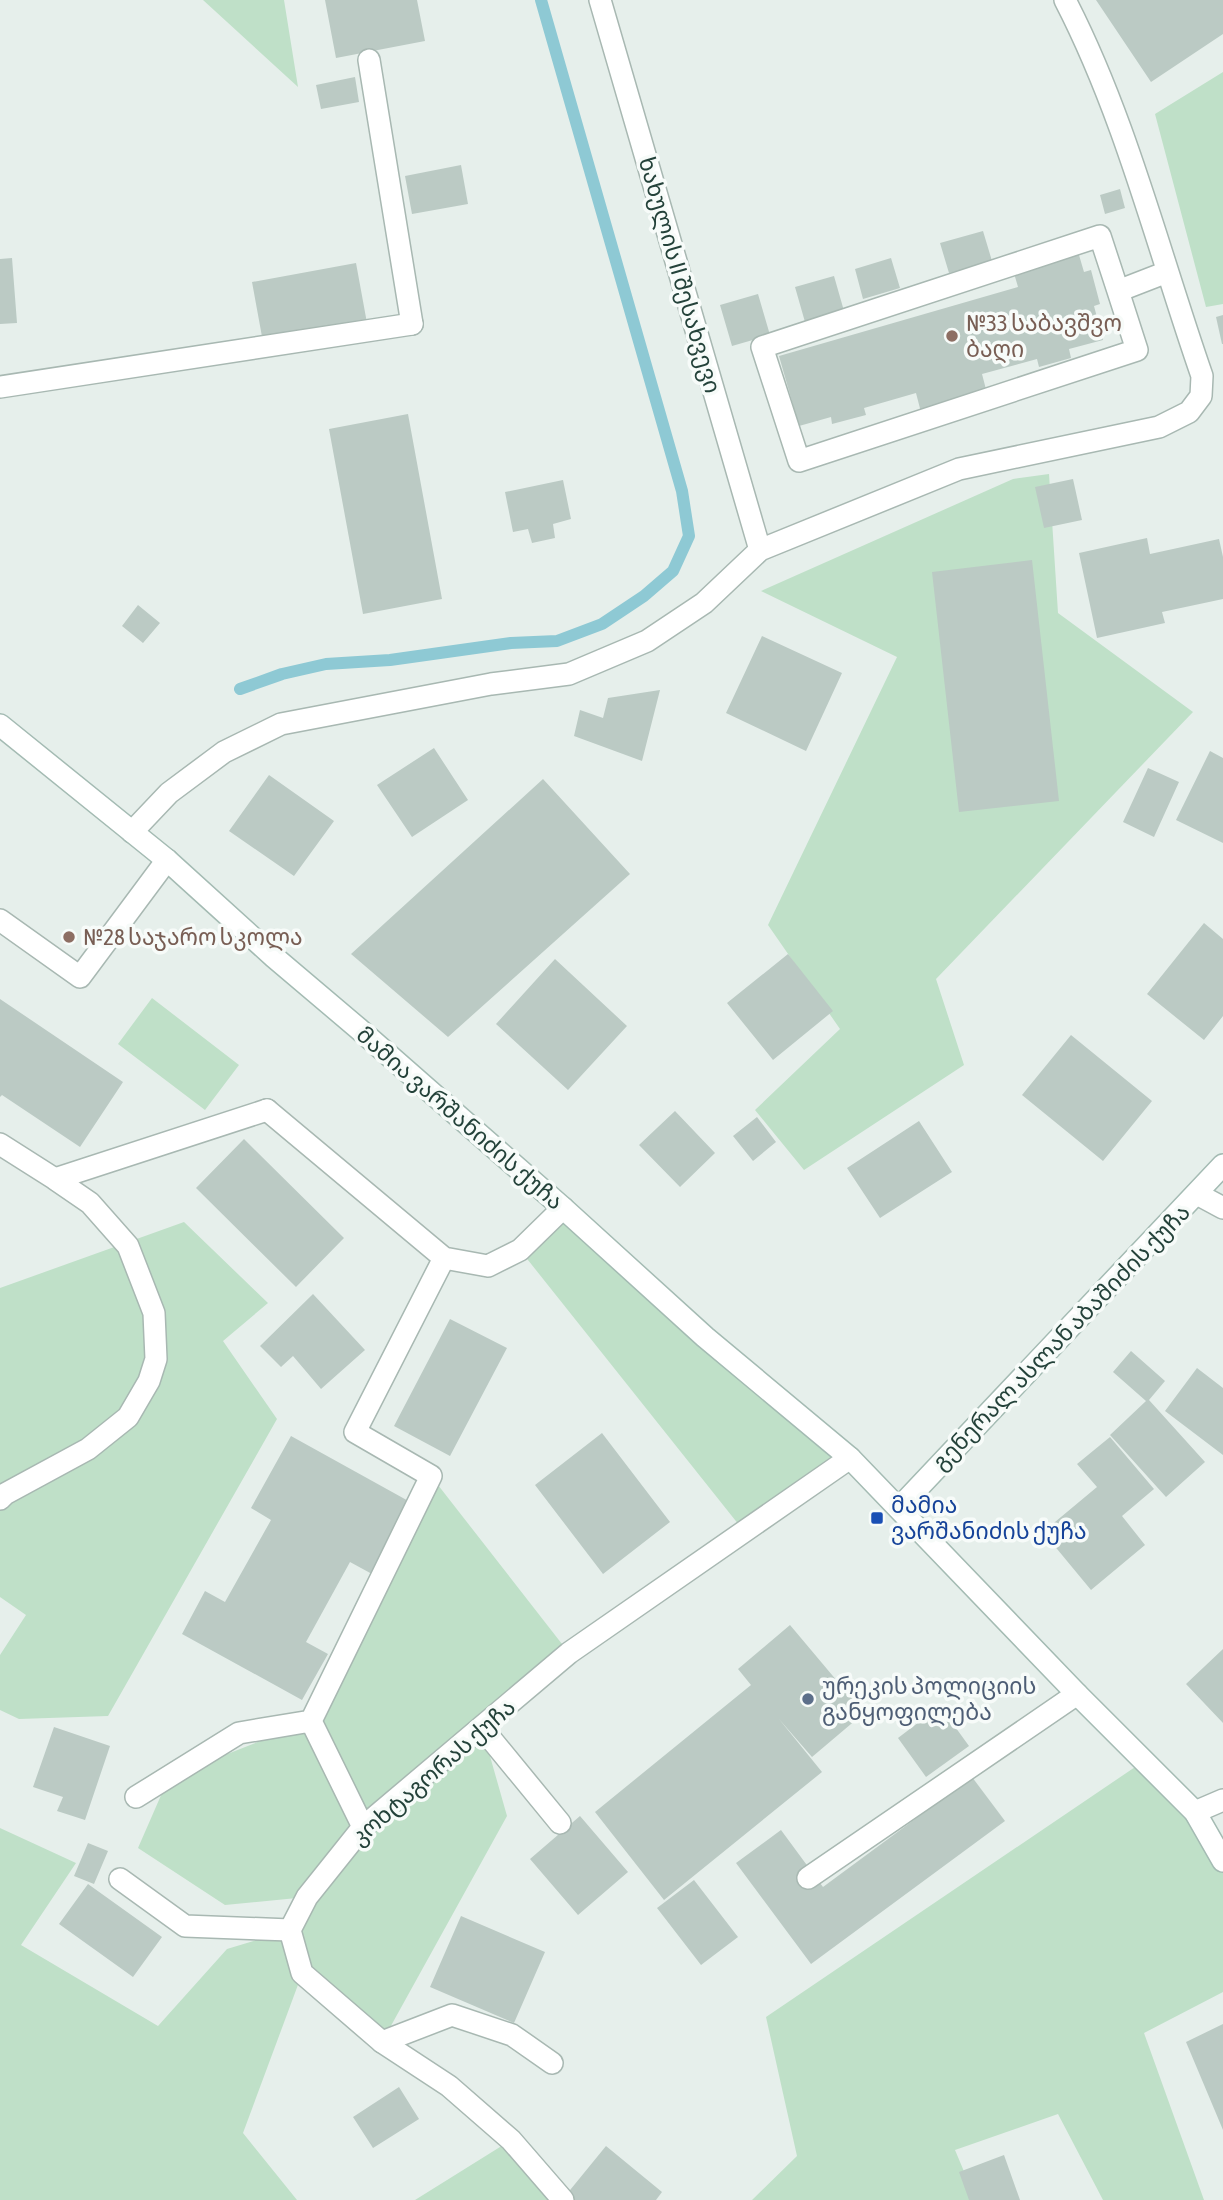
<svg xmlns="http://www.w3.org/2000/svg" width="1223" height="2200" font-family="'Asap Condensed','Noto Sans Georgian',sans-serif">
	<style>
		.green { fill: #bfe0c8 }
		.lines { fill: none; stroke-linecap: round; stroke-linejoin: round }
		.stream { stroke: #8ec9d4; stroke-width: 12 }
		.building { fill: #bbcac4 }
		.lane-casing { stroke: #a8b8b2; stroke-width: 24 }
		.street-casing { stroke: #a8b8b2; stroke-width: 24 }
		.secondary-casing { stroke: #a4bbb3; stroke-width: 24 }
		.lane { stroke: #fff; stroke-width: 21 }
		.street { stroke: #fff; stroke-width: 21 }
		.secondary { stroke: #fff; stroke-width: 21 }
		.education-dot { fill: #8d6e63; stroke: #f7fbf9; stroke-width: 2.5 }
		.transit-dot { fill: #1a4fb4; stroke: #f7fbf9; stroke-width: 2.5 }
		.service-dot { fill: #5c6f8a; stroke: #f7fbf9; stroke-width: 2.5 }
		.labels { text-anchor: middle; stroke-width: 7; stroke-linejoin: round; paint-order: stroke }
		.street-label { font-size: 23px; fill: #24423a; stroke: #f7fbf9 }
		.education-label { font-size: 23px; fill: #785e54; stroke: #f7fbf9; text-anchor: start }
		.transit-label { font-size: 23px; fill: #164399; stroke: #f7fbf9; text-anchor: start }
		.service-label { font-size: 23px; fill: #4e5e75; stroke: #f7fbf9; text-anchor: start }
	</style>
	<rect width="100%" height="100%" fill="#e6efeb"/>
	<!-- green -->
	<path class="green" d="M203,0H284L298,87Z
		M1223,72V304L1206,307L1155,114Z
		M1049,474L1058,613L1193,712L936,979L964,1065L804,1170L755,1110L840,1029L768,925L897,657L761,591L1013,479Z
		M152,998L239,1065L205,1110L118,1044Z
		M563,1208L850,1458L743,1530L520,1250Z
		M184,1222L268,1303L223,1341L277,1419L108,1716L19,1719L0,1710V1655L26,1615L0,1597V1288Z
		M431,1476L569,1653L482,1728L507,1816L382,2042L302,1974L243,2133L297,2200H0V1828L76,1863L21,1945L158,2026L227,1949L290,1930L307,1897L225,1905L138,1848L169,1777L311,1721Z
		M1144,1761L1223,1861V1992L1144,2033L1204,2200H1103L1058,2114L955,2150L976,2200H752L797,2156L766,2017Z
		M511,2140L563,2200H415Z"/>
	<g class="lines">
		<!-- stream -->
		<path class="stream" d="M240,689L282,674L326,664L390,660L511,643L557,641L602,624L644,596L673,571L689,536L682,491L541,0"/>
	</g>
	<!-- building -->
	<path class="building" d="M325,0H417L425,41L336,58Z
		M1096,0H1223V34L1151,82Z
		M355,77L359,102L321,109L316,85Z
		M461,165L468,204L412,214L405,176Z
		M1120,189L1125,208L1105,214L1100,195Z
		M983,231L992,261L949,273L940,243Z
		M1074,238L1084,272L1091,270L1100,304L1094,306L1103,340L1069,349L1071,358L1039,367L1037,359L982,374L989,401L923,420L916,393L864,408L866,415L832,424L831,417L799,426L779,356L1018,287L1009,256Z
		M12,258L17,323L0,324V259Z
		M891,258L900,288L863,299L855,269Z
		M356,263L369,334L265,353L252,282Z
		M834,276L844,311L805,322L795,287Z
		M758,294L770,335L732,346L720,305Z
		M1223,315V344H1222L1216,317Z
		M408,414L442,599L363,614L329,429Z
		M1073,479L1082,520L1044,528L1035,487Z
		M563,480L571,519L553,524L555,538L532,543L528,529L513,532L505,492Z
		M1147,538L1150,554L1219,539L1223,557V599L1162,612L1165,623L1097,638L1079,553Z
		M1032,560L1059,801L959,812L932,572Z
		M138,605L160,623L143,643L122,626Z
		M762,636L842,673L806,751L726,713Z
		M660,690L642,761L574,736L580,710L603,718L608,698Z
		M434,748L468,800L412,837L377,785Z
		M1210,751L1223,758V843L1176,820Z
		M1148,768L1179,782L1154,837L1123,822Z
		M269,775L334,821L294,876L229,831Z
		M543,779L630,874L448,1037L351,954Z
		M1204,923L1223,939V1016L1204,1040L1147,994Z
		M788,954L833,1011L773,1060L727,1003Z
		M555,959L627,1026L568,1090L496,1024Z
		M0,999L123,1082L80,1147L2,1095L0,1097Z
		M1071,1035L1152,1101L1103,1161L1022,1095Z
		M675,1111L715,1153L680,1187L639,1145Z
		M757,1117L776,1142L753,1161L733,1136Z
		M919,1121L952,1172L880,1218L847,1168Z
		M244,1139L344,1238L296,1287L196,1188Z
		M313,1294L365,1350L321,1389L293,1356L281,1367L260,1346Z
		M450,1319L507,1348L450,1456L394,1426Z
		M1131,1351L1165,1381L1149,1400L1205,1462L1166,1497L1110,1435L1146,1401L1113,1372Z
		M1197,1368L1223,1388V1455L1165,1411Z
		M602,1433L670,1522L603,1574L535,1485Z
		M291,1436L412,1503L372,1574L350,1562L306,1642L328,1654L302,1700L182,1634L205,1591L225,1602L271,1520L251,1508Z
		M1110,1437L1154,1489L1122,1516L1145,1545L1091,1590L1043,1532L1097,1487L1077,1464Z
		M790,1625L864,1713L812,1757L779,1719L822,1772L664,1900L595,1812L751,1685L738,1669Z
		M1223,1649V1723L1186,1684Z
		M940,1706L969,1746L926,1777L898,1738Z
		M54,1727L110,1746L85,1820L57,1811L63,1797L33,1787Z
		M972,1777L1005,1821L811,1964L736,1863L781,1830L823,1887Z
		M580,1816L628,1872L578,1915L530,1859Z
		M88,1843L108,1851L94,1884L74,1876Z
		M694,1880L738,1937L701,1965L657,1908Z
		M88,1884L162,1937L133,1977L59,1924Z
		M461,1916L545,1952L514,2023L430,1987Z
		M1223,2024V2130L1186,2042Z
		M399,2087L419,2119L373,2148L353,2117Z
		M606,2146L662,2192L656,2200H572L566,2195Z
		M1004,2155L1020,2200H969L959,2172Z"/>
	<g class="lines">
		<!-- lane casing -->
		<g class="lane-casing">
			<path id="lane" d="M369,60L412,324
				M1118,291L1100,236L762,347L799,461L1137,350L1118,291L1167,272
				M0,920L80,977L167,860
				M0,1144L55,1179L267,1110
				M1197,1194L1223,1208
				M0,1499L5,1494L88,1449L128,1417L149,1381L156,1359L154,1313L128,1246L90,1203L55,1179
				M482,1728L560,1823
				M136,1797L239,1733L311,1721
				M1195,1812L1223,1800
				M363,1827L311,1721L431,1476L355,1432L444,1258
				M808,1878L1077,1694
				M120,1879L185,1926L290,1930
				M382,2042L452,2015L512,2035L552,2063"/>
		</g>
		<!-- street casing -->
		<g class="street-casing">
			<path id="street" d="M600,0L760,550
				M0,387L412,324
				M132,832L169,793L224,752L281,724L491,684L569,674L647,641L704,603L760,550L959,469L1159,427L1189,412L1201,396L1202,376C1158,250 1126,118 1065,0
				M267,1110L444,1258L488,1266L520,1250L563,1208
				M563,2200L511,2140L449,2086L382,2042L302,1973L290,1930L307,1897L363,1827L569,1653L850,1458"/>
		</g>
		<!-- secondary casing -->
		<g class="secondary-casing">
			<path id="secondary" d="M0,725L167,860L274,957L359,1029L563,1208L705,1337L850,1458L1077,1694L1195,1812L1223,1861
				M899,1508L1223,1165"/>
		</g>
		<!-- lane -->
		<use href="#lane" class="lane"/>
		<!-- street -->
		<use href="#street" class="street"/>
		<!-- secondary -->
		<use href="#secondary" class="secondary"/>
	</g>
	<!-- markers -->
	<g class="education-dot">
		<circle cx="952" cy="336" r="7"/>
		<circle cx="69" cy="937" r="7"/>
	</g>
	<rect class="transit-dot" x="870" y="1511" width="14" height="14" rx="3.5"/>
	<circle class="service-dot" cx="808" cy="1699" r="7"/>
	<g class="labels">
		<!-- street labels -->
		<g class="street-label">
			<text transform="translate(680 275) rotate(74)" y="8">ხახულის II შესახვევი</text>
			<text transform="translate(460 1118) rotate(41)" y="8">მამია ვარშანიძის ქუჩა</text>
			<text transform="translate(1061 1337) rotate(-46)" y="8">გენერალ ასლან აბაშიძის ქუჩა</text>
			<text transform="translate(433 1772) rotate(-41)" y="8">კოხტაგორას ქუჩა</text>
		</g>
		<!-- education labels -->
		<g class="education-label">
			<text x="966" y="331">№33 საბავშვო<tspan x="966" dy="26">ბაღი</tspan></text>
			<text x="83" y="945">№28 საჯარო სკოლა</text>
		</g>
		<!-- transit labels -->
		<g class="transit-label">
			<text x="891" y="1513">მამია<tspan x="891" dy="26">ვარშანიძის ქუჩა</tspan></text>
		</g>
		<!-- service labels -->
		<g class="service-label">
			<text x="822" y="1694">ურეკის პოლიციის<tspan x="822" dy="26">განყოფილება</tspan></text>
		</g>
	</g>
</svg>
